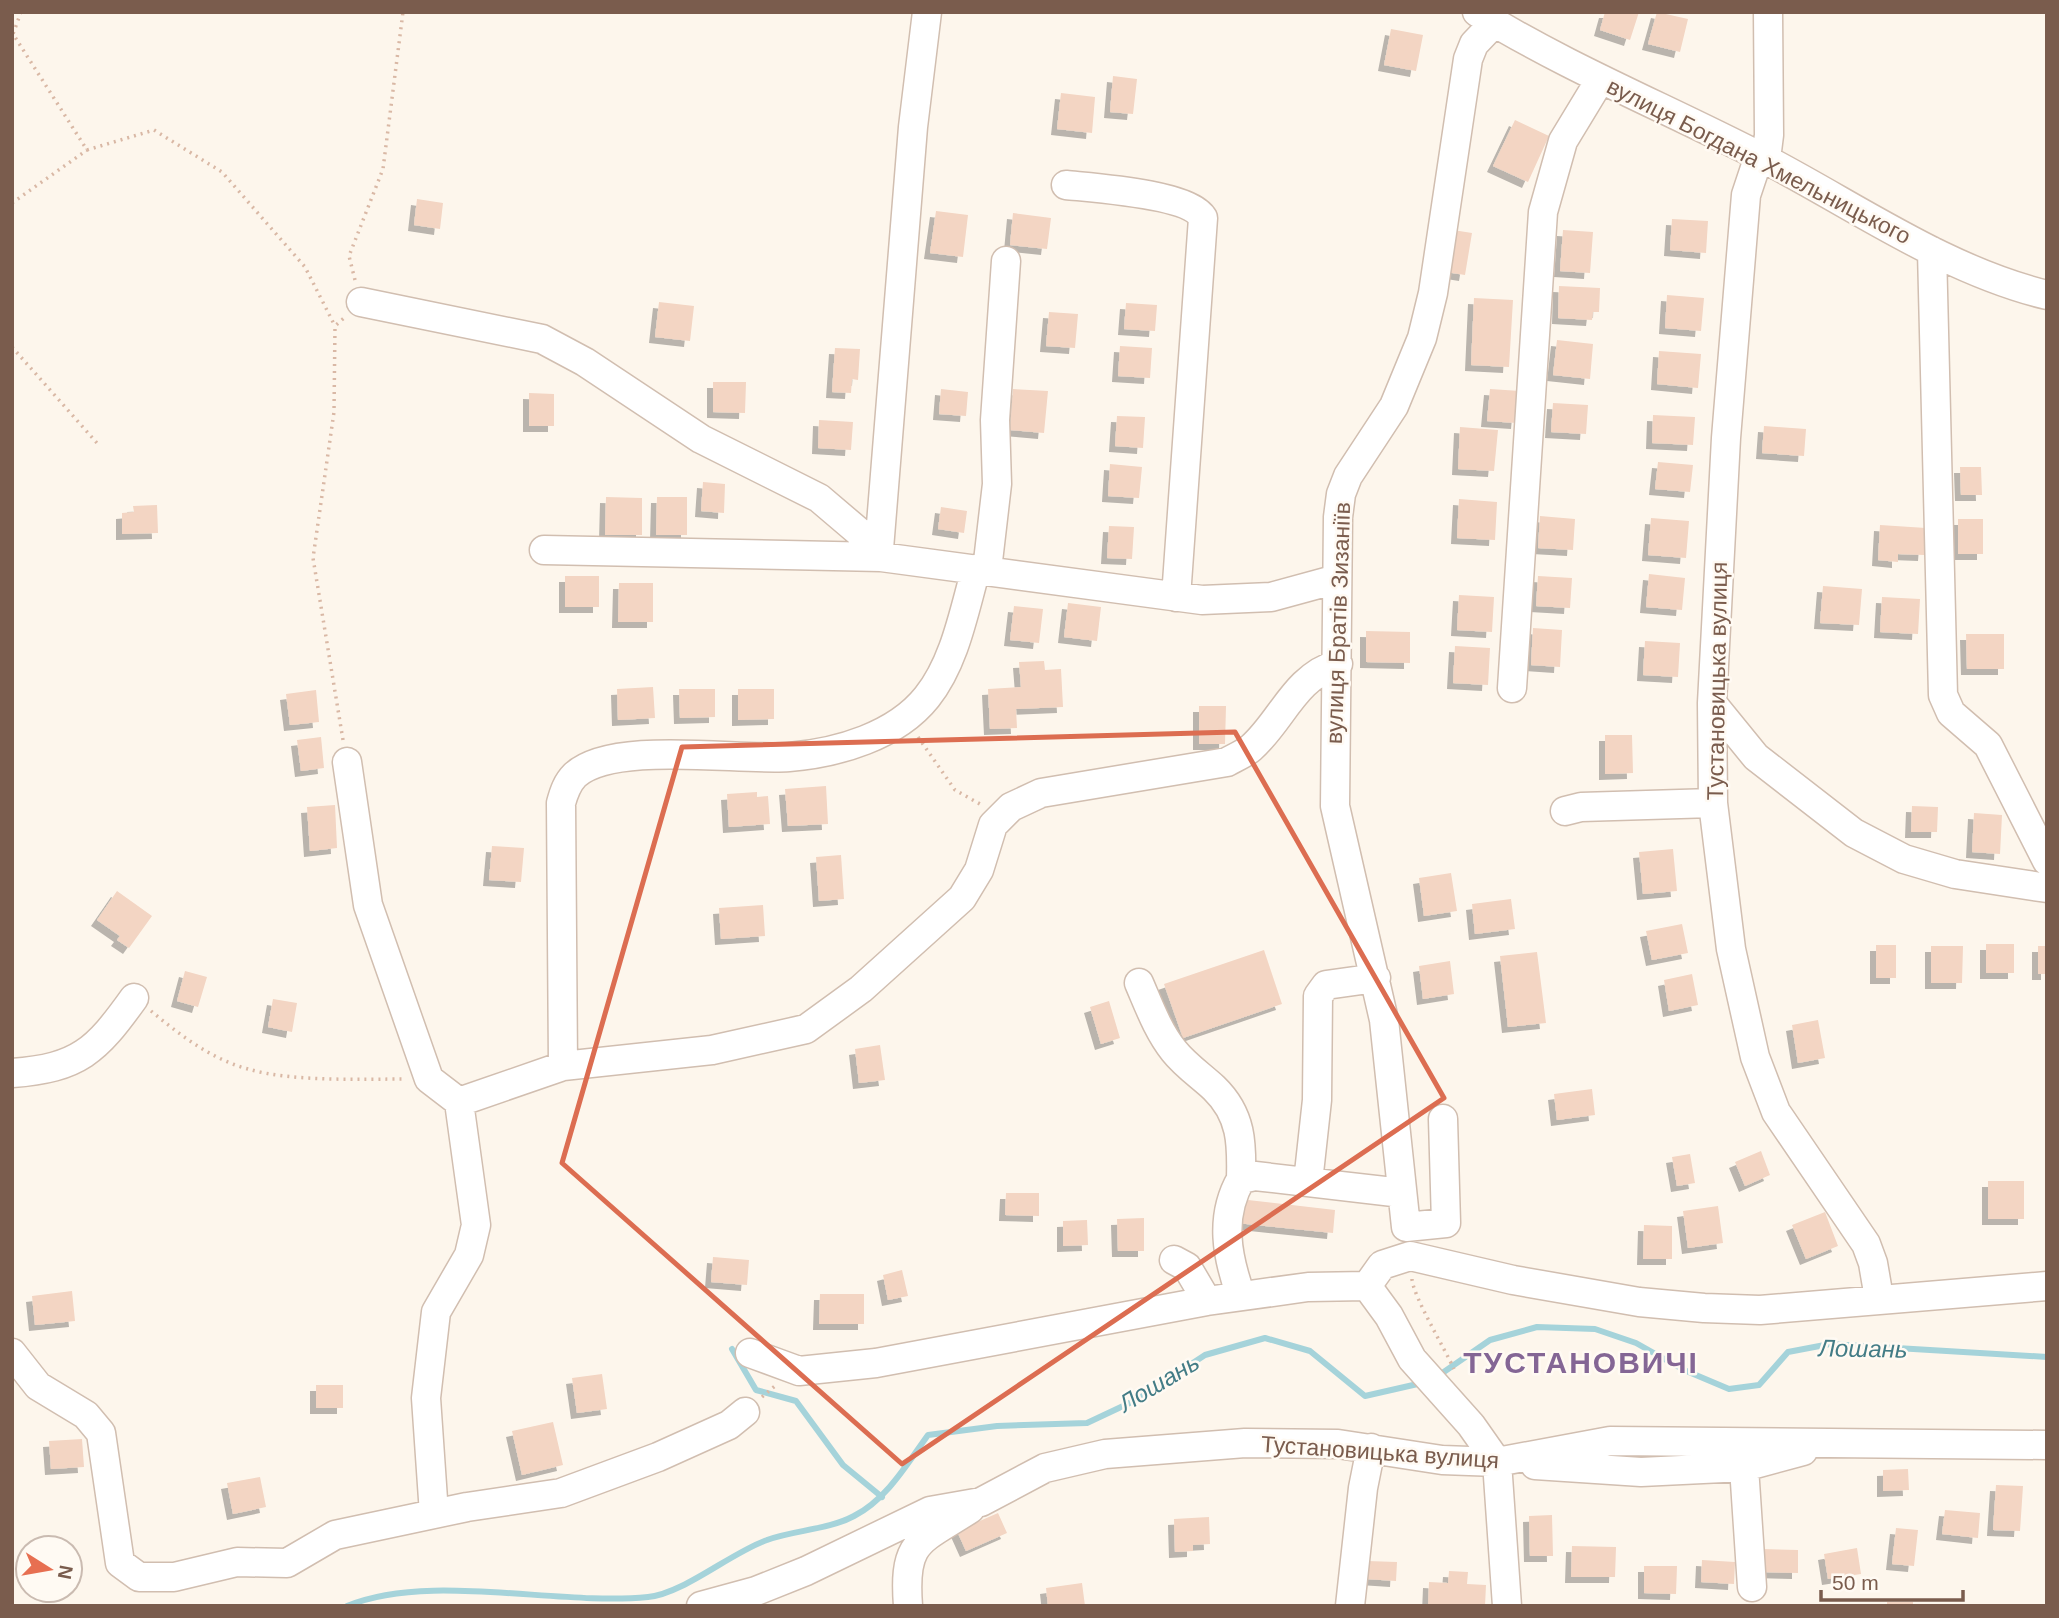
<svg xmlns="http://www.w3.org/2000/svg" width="2059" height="1618" font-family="Helvetica,sans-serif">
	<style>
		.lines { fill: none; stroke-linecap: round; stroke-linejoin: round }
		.stream { stroke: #a5d3da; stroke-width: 6 }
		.building { fill: #f3d5c3; filter: url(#shadow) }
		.minor-casing { stroke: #d1beb0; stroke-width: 31 }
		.path { stroke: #d9b8a5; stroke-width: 3.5; stroke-dasharray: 2 5; stroke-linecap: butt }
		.minor { stroke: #fff; stroke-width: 28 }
		.marked { fill: none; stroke: #dc6d51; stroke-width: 5; stroke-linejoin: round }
		.labels { text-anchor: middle; stroke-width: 5; stroke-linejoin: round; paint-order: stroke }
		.street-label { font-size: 23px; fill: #7a5c4d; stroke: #fffaf3 }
		.water-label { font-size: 24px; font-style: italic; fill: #437c86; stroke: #fffaf3 }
		.district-label { font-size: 30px; font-weight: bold; letter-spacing: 2px; fill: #846695; stroke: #fffaf3 }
	</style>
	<defs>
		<filter id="shadow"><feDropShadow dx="-6" dy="6" stdDeviation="0" flood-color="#0004"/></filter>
	</defs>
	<rect width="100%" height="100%" fill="#fdf6ec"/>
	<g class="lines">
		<!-- stream -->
		<path class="stream" d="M732,1349L756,1390L796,1401L843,1465L882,1497
			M1438,1376L1490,1340L1537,1327L1595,1329L1636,1343L1684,1370L1729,1389L1759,1385L1788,1352L1830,1344L2047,1357
			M347,1606C429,1572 557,1606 648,1597C683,1594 732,1552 767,1540C794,1530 828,1530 854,1516C887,1499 907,1464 928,1435L997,1426L1087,1423L1138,1399L1205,1355L1265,1338L1310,1351L1365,1396L1422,1383"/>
	</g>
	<!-- building -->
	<path class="building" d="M1605,12H1639L1630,40L1600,30Z
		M1657,12L1688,19L1680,52L1648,44Z
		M1391,29L1423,35L1416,71L1384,65Z
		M1113,76L1137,79L1133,114L1110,112Z
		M1061,93L1095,97L1092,133L1057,129Z
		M1515,120L1549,136L1528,182L1493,166Z
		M417,199L443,203L440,229L414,225Z
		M936,211L968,215L963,257L930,253Z
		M1013,213L1051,218L1047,249L1010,245Z
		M1672,219L1708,221L1706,253L1670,250Z
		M1453,230L1472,233L1465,275L1446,272Z
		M1563,230L1593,232L1590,273L1560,271Z
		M1559,286L1600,288L1599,312H1593L1592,320L1558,318Z
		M1667,295L1704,298L1701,331L1665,328Z
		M1474,298L1513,300L1509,367L1471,365Z
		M659,302L694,306L690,341L655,337Z
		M1126,303L1157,305L1155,331L1124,329Z
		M1049,312L1078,314L1075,348L1046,346Z
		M1557,340L1593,344L1590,379L1553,375Z
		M1120,346L1152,348L1150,378L1118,376Z
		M835,348L860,349L858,380L852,379L851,393L832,392Z
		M1659,351L1701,354L1698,388L1657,384Z
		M713,382H746L745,413L713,412Z
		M941,389L968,392L966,416L939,414Z
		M1013,389L1048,391L1044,433L1010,430Z
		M1490,389L1520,391L1517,423L1487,421Z
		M529,393L554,394V426H529Z
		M1553,403L1588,405L1586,434L1551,432Z
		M1653,415L1695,417L1693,445L1652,443Z
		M1117,416L1145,417L1143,448L1115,446Z
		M819,420L853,422L851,450L818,448Z
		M1764,426L1806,429L1804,456L1762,453Z
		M1460,427L1498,430L1494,471L1458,469Z
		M1658,462L1693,465L1690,492L1655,489Z
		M1110,464L1142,467L1139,498L1108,496Z
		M1960,467H1981L1982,495H1961Z
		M703,482L725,484L724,513L701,511Z
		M606,497L642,498V535H605Z
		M657,497H687V535H656Z
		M1459,499L1497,502L1495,540L1457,538Z
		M157,505L158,533L122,534V513L134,512L133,506Z
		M941,507L967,511L964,533L938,529Z
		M1540,516L1575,519L1573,550L1538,548Z
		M1651,518L1689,521L1686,558L1648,555Z
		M1958,519H1983V554H1958Z
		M1880,525L1926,528L1924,555L1898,554V562L1878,560Z
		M1109,526L1134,527L1132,559L1107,558Z
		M1649,574L1685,578L1682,610L1646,607Z
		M565,576H599V607H565Z
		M1538,576L1572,578L1570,608L1536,606Z
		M619,583H653V622H618Z
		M1823,586L1862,589L1859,625L1820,623Z
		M1459,595L1494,597L1492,632L1457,630Z
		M1882,597L1920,599L1918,634L1880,632Z
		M1068,603L1101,607L1097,641L1064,637Z
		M1014,606L1043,609L1039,643L1010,640Z
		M1533,628L1562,630L1560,667L1531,665Z
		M1366,631L1410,632V663L1366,662Z
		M1966,634H2004V669H1967Z
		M1645,641L1680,643L1678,677L1643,675Z
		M1455,646L1490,648L1488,685L1453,683Z
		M1044,661L1045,670L1061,669L1063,707L1016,709L1017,728L990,729L988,689L1021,687L1019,662Z
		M653,687L655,718L618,720L617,689Z
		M679,689H715V717L680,718Z
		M738,689H774V719L738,720Z
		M316,690L319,722L290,725L286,694Z
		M1199,706H1226L1225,744H1199Z
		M1605,735H1632L1633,773L1605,774Z
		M321,737L324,768L301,771L297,740Z
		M826,786L828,824L788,826L785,789Z
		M757,792V797L768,796L770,824L729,827L727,794Z
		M335,805L337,848L310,851L307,807Z
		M1912,806L1938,807L1937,832H1911Z
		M1974,813L2002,815L2000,854L1972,852Z
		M492,846L524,848L521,882L489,880Z
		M1673,849L1677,891L1643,894L1639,852Z
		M841,855L844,899L819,901L816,857Z
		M1451,873L1457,911L1424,916L1419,878Z
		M117,891L152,916L129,948L117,940L120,936L97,920Z
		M1511,899L1515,929L1475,934L1472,904Z
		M763,905L765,936L721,939L719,908Z
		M1682,924L1688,953L1652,960L1646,931Z
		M1986,944H2014V973H1986Z
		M1876,945H1896V978H1876Z
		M1931,946H1963L1962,983H1931Z
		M2038,946H2047V974H2038Z
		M1264,950L1282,1004L1183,1038L1164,984Z
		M1537,952L1546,1023L1508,1027L1500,956Z
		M1450,961L1454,994L1423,999L1419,966Z
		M185,971L207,977L198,1007L177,1001Z
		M1692,974L1698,1005L1669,1011L1664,980Z
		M273,999L297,1003L292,1032L268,1027Z
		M1109,1001L1120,1038L1101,1044L1090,1007Z
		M1818,1020L1825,1058L1798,1063L1792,1025Z
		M880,1045L885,1080L859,1083L855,1049Z
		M1592,1089L1595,1115L1557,1120L1554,1094Z
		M1761,1151L1770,1175L1745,1186L1735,1162Z
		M1690,1154L1695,1183L1677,1186L1672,1157Z
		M1988,1181H2024V1219H1988Z
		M1006,1193H1039V1216L1005,1215Z
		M1239,1199L1335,1210L1333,1233L1237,1223Z
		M1718,1206L1723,1243L1688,1248L1683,1211Z
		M1825,1212L1838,1246L1806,1259L1792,1225Z
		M1144,1218V1251H1118L1117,1219Z
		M1087,1220L1088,1245L1063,1246V1221Z
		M1644,1225L1672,1226V1259H1643Z
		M713,1257L749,1260L747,1285L711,1282Z
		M902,1270L908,1296L888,1300L883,1275Z
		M72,1291L75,1321L35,1325L32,1296Z
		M820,1294H864V1324H819Z
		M602,1374L607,1409L577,1413L572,1378Z
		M316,1385H343V1408H316Z
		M553,1422L563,1465L522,1475L512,1431Z
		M82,1439L84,1467L51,1469L49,1441Z
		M1908,1469L1909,1490L1883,1491V1470Z
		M260,1477L266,1507L233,1514L227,1483Z
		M1996,1485L2023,1486L2020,1531L1993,1530Z
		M1945,1510L1980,1513L1978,1538L1942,1534Z
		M998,1513L1007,1533L966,1551L957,1531Z
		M1552,1515L1553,1556H1530L1529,1516Z
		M1209,1517L1210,1544L1193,1545V1551L1175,1552L1174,1519Z
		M1896,1528L1918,1530L1914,1566L1892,1564Z
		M1572,1546L1616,1547L1615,1577H1571Z
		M1857,1548L1861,1574L1828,1579L1824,1554Z
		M1762,1549L1798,1550V1573L1762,1572Z
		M1702,1560L1735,1562L1734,1584L1701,1582Z
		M1367,1561L1397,1562L1396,1581L1366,1579Z
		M1644,1566H1677L1676,1594L1644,1593Z
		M1449,1571L1468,1572L1467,1584L1486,1585L1485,1606H1428L1429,1582L1448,1583Z
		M1082,1583L1085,1606H1048L1046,1588Z
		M1887,1602H1913V1606H1887Z"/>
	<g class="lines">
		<!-- minor casing -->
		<g class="minor-casing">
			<path id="minor" d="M1477,12C1568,68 1666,108 1761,157C1854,205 1944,270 2047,295
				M1759,156L1746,195L1726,438L1712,703L1713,803L1731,949L1755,1057L1776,1112L1866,1244L1873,1263L1879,1298
				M1766,159L1769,135L1768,12
				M1066,185C1094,188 1190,194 1203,218L1176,597
				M1932,251L1943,695L1951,713L1988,745L2047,861
				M361,302L542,339L585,362L701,439L819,498L879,549L881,557
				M879,549L913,127L927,12
				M544,550L881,557L1202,600L1271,597L1337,579
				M987,570L997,484L995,420L1006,261
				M1512,688L1543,212L1563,141L1600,80
				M1712,703L1756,757L1854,833L1904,859L1955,874L2047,888
				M347,762L368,905L429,1079L459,1102
				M1565,811L1581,807L1713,803
				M1139,983C1149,1006 1158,1031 1174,1051C1185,1065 1201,1076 1214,1088C1242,1115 1242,1144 1241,1179
				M563,1066L561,803C564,792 567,783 575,775C614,740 739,761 789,757C838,753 896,736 927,697C955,662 964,611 976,569
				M12,1073C79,1068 96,1051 134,998
				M1443,1119L1446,1223L1406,1227L1384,1020L1335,806L1338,517L1341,494L1348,476L1394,406L1422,338L1433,293L1468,59L1474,44L1494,23
				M1308,1182L1317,1100L1318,996L1326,985L1376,978
				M1174,1260L1187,1267L1207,1301
				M1367,1286L1389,1316L1412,1359L1471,1425L1497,1462L1507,1606
				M1241,1296C1227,1257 1219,1217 1241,1179L1255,1176L1402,1193
				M12,1353L38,1386L86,1415L101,1433L120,1563L139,1577H174L237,1562L287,1563L335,1535L467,1507L561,1493L658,1457L729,1425L745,1412
				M750,1353L799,1371L876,1363L1207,1301L1308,1287L1367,1286L1382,1265L1410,1256L1513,1280L1639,1302L1704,1308L1760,1310L2047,1286
				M1535,1465L1641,1472L1744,1467L1803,1451
				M1744,1467L1752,1587
				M434,1514L426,1398L436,1312L469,1255L476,1225L459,1102L563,1066L712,1050L806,1029L861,989L962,898L979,870L993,825L1011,807L1041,793L1227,762C1234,758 1244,754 1251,748C1282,721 1294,677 1338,664
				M701,1606L756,1591L806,1571L930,1511L981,1502L1045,1468L1105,1454L1245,1443L1338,1444L1442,1460L1497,1462L1610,1441L2047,1445
				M908,1606C903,1540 919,1542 970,1509
				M1350,1606L1363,1488L1371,1448"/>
		</g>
		<!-- path -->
		<path class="path" d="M21,12L13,34L87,150L154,130L222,172L305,267L335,326
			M12,203L87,150
			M355,280L349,256L383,169L403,12
			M12,347L97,443
			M918,737L955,790L980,804
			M343,740L313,558L334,412L335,326L344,318
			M151,1011C180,1035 211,1059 248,1069C292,1082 360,1079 406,1079
			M1412,1279C1413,1296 1445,1349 1454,1369
			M762,1397L775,1386"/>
		<!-- minor -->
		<use href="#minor" class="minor"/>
	</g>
	<!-- marked area -->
	<path class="marked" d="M1235,732L1444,1098L902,1464L562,1163L682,747Z"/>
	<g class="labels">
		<!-- street labels -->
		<g class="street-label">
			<text transform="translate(1759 161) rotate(27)" y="8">вулиця Богдана Хмельницького</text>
			<text transform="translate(1338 623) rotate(-88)" y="8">вулиця Братів Зизаніїв</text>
			<text transform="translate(1717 681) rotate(-89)" y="8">Тустановицька вулиця</text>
			<text transform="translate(1380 1452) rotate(4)" y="8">Тустановицька вулиця</text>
		</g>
		<!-- water labels -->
		<g class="water-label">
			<text transform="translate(1863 1349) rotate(1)" y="8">Лошань</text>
			<text transform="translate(1159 1383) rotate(-31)" y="8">Лошань</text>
		</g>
		<!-- district labels -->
		<g class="district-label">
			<text x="1581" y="1373">ТУСТАНОВИЧІ</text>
		</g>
	</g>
	<!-- border -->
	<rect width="2059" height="1618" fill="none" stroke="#7a5c4d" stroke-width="28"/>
	<!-- north arrow -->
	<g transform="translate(49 1569) rotate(101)"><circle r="33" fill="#fffaf3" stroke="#cabbb1" stroke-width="2"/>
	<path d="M0-5L12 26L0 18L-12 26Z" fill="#e76f51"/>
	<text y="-10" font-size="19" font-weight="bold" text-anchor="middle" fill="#7a5c4d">N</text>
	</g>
	<!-- scale -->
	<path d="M1821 1590v10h142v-10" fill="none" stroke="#7a5c4d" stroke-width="3.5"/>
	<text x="1832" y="1590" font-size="21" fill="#7a5c4d" stroke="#fffaf3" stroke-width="5" paint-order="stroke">50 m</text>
</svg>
